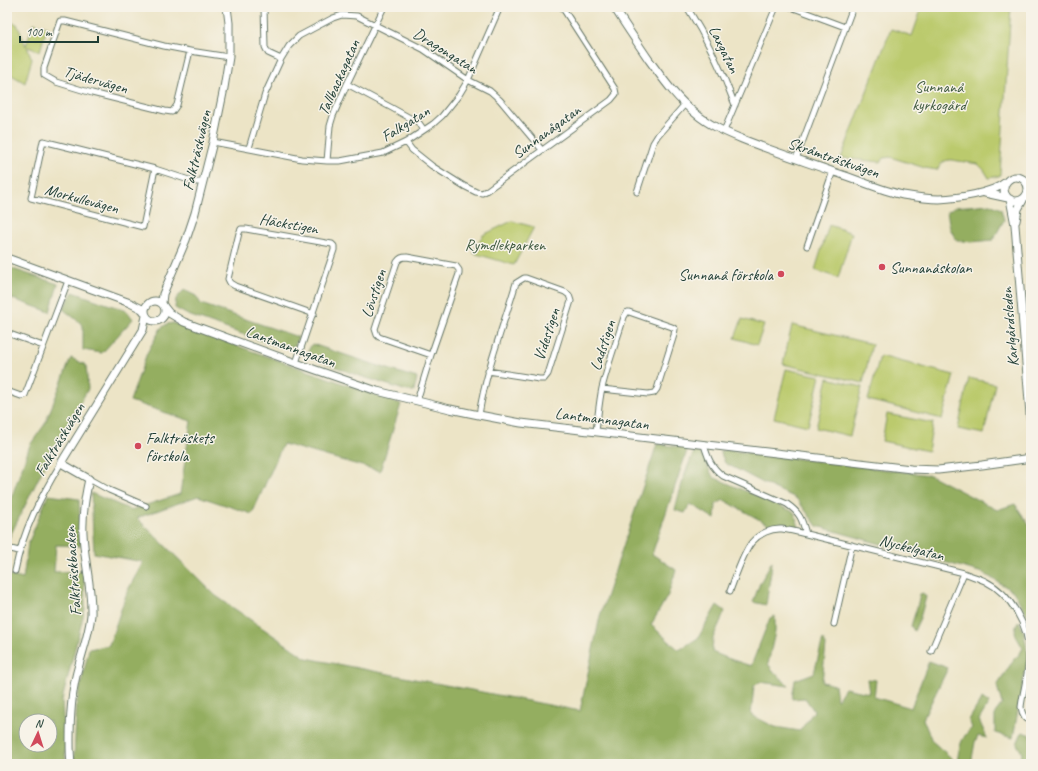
<svg xmlns="http://www.w3.org/2000/svg" width="1038" height="771" font-family="Caveat,sans-serif">
	<style>
		.green { fill: #bbca6d; stroke: #6d8450 }
		.forest { fill: #94ae60; stroke: #5a764a; fill-rule: evenodd }
		.lines { fill: none; stroke-linecap: round; stroke-linejoin: round }
		.street-casing { stroke: #677767; stroke-width: 7 }
		.secondary-casing { stroke: #677767; stroke-width: 9 }
		.street { stroke: #fff; stroke-width: 5 }
		.secondary { stroke: #fff; stroke-width: 7 }
		.poi-dot { fill: #d1495b; stroke: #f7f3e8; stroke-width: 1.5 }
		.labels { text-anchor: middle; stroke-width: 3; stroke-linejoin: round; paint-order: stroke }
		.street-label { font-size: 16px; fill: #1f3d34; stroke: #f7f3e8 }
		.park-label { font-size: 16px; fill: #3e593f; stroke: #f7f3e8 }
		.poi-label { font-size: 16px; fill: #1f3d34; stroke: #f7f3e8; text-anchor: start }
	</style>
	<rect width="100%" height="100%" fill="#f7f3e8"/>
	<filter id="ink" filterUnits="userSpaceOnUse"><feTurbulence type="fractalNoise" baseFrequency=".025" numOctaves="2"/><feDisplacementMap in="SourceGraphic" scale="8" xChannelSelector="R" yChannelSelector="G"/><feConvolveMatrix kernelMatrix="1 2 1 2 8 2 1 2 1" color-interpolation-filters="sRGB"/></filter>
	<filter id="wash" filterUnits="userSpaceOnUse"><feTurbulence type="fractalNoise" baseFrequency=".012" numOctaves="4" result="noise"/><feDisplacementMap in="SourceGraphic" scale="16" xChannelSelector="R" yChannelSelector="G"/><feGaussianBlur stdDeviation="0.9" result="paint"/><feColorMatrix in="noise" values="0 0 0 0 0 0 0 0 0 0 0 0 0 0 0 0 0 1.4 0 .05"/><feComposite in="paint" operator="in"/></filter>
	<g filter="url(#wash)">
		<rect width="100%" height="100%" fill="#ece4c6"/>
		<!-- green -->
		<path class="green" d="M922,7H1011L1000,174L999,176L989,178L984,170L978,164L952,160C945,159 940,164 937,170L925,168L890,157L884,158L881,162L841,158L891,29L912,36Z
			M7,21L17,24L26,46L33,23L47,27L40,51L27,47L32,59L25,83L10,74L8,79L7,78Z
			M512,221L534,227L514,265L473,253L483,235Z
			M829,225L852,233L838,278L815,270Z
			M742,319L764,325L757,345L735,338Z
			M792,325L872,344L863,383L783,364Z
			M880,356L954,375L942,419L868,400Z
			M786,369L820,376L808,426L774,418Z
			M828,378L862,387L850,436L816,428Z
			M969,378L995,384L984,434L958,429Z
			M887,414L933,423L928,451L882,441Z"/>
		<!-- forest -->
		<path class="forest" d="M990,204L1001,209L1004,220L993,240L971,242L956,240L950,228L947,212L955,207Z
			M7,267L58,284L50,312L7,297Z
			M184,290L196,296L201,304L298,337L295,346L279,347L188,315L175,308L176,299Z
			M73,292L127,311L133,319L102,353L83,350V325L63,309Z
			M173,323L401,404L380,471L283,444L252,514L198,496L137,518L216,596L306,658L580,711L600,616L657,444L688,448L652,554L676,570L668,595L651,625L679,650L698,638L717,605L725,611L713,638L712,652L727,658L751,666L770,618L775,616V632L768,664L775,673L789,686L760,682L754,686L751,715L775,727L800,731L814,711L805,698L792,699L795,680L814,673L823,639L826,645L822,682L835,685L837,700L845,688L869,693L867,679L876,680L874,697L911,708L929,661L948,668L923,719L932,741L957,763C959,749 960,738 972,728L969,720L982,698L989,703L979,720L987,738L978,736L975,742L971,764H74V757L77,701L89,649L109,645L127,592L143,562L94,553L91,493L131,510L180,494L191,421L130,401L147,353L161,328L167,324Z
			M312,344L391,370L417,378L414,391H407L351,373L319,360L308,351Z
			M71,358L86,365L88,389L49,457L9,538L7,537V510L30,445L45,424Z
			M695,450L702,455L713,477L794,512L799,527L769,525L724,500L716,504L715,519L699,509L690,504L685,513L675,510C680,489 686,468 695,450Z
			M726,450L930,475L997,510L1015,504L1031,528V621L1013,591L983,573L817,526L796,498L767,485L725,463L720,451Z
			M48,495L79,499L81,546L56,545L54,572L84,571L85,609L62,700L66,764H7V575L23,579L28,544ZM26,721H50V745H26Z
			M772,561L771,572L766,605L753,602L760,583Z
			M923,593L926,597L920,618L914,631L911,626L917,607L920,594Z
			M1019,621L1024,633L1028,655L1013,738L995,733V713L1002,704L997,686L1014,659L1019,655L1023,648C1017,637 1011,632 1019,621Z
			M1022,732L1031,735V764H1018L1022,753L1017,744Z"/>
	</g>
	<g filter="url(#ink)">
		<g class="lines">
			<!-- street casing -->
			<g class="street-casing">
				<path id="street" d="M264,7L265,47L268,53L281,59
					M687,7C707,39 722,70 735,105
					M791,7L845,27
					M190,51L177,105L172,112L165,111L92,93L56,82L44,75V68L60,21H65L164,46L190,51L229,57
					M347,84L392,108L419,123L424,130
					M724,131L776,7
					M213,142L302,159L327,161H340L383,153L406,142L433,124L442,116L459,95L468,80L500,7
					M406,142L412,150L432,166L464,186L476,192L482,193L486,191L611,100L616,94L615,89L562,7
					M249,148L265,94L281,59L289,46L299,36L333,18L342,15L357,16L423,49L468,80L490,91L500,100L542,150
					M796,159L853,7
					M327,161L330,126L333,116L347,84L384,7
					M155,169L143,227L31,198L43,141L155,169L195,182H203
					M637,192L653,143L658,135L685,104
					M807,246L833,171
					M7,333L43,346
					M296,363L334,250V246L332,244L246,229H241L239,233L228,279L230,283L235,286L314,314
					M7,391L21,396L25,395L68,281
					M417,401L431,355L459,274V270L456,266L407,257C402,257 400,258 397,262L375,329L377,335L379,337L431,355
					M479,415C486,370 503,327 516,283L524,278H526L565,292L569,295L571,301L548,374L544,379H539L488,371
					M596,431C598,417 599,402 602,388C608,364 617,340 624,317L627,312H629L672,327L675,329L674,335L657,389L654,393L648,394L602,389
					M704,445C708,458 711,467 723,476L787,504C800,513 802,519 806,534
					M89,479L109,490L146,506
					M7,548L19,551
					M15,571C23,530 40,498 61,463
					M730,591C735,578 743,553 752,542C759,534 771,528 782,529C790,530 798,532 806,534L964,573C971,576 979,578 985,581C1011,594 1029,626 1029,655C1029,672 1023,690 1021,707C1022,714 1024,719 1031,721
					M834,624L852,545
					M931,651L964,573"/>
			</g>
			<!-- secondary casing -->
			<g class="secondary-casing">
				<path id="secondary" d="M614,7C625,25 637,42 649,60C663,79 676,98 695,113C709,125 725,132 742,139C772,151 803,161 834,172C857,179 879,190 903,195C915,197 927,199 939,199C957,198 992,194 1006,182
					M1004 189a12 12 0 1 1 24 0a12 12 0 1 1-24 0Z
					M985,193L1008,198
					M1010,199L1015,225L1031,427
					M1016,221L1018,209L1023,200
					M7,258L130,303L142,309L145,313
					M145 311a10 10 0 1 1 20 0a10 10 0 1 1-20 0Z
					M162,303L163,294L186,240L195,213L213,142L224,88L229,57V23L227,7
					M165,308L169,313L184,322L296,363L377,391L450,409L479,415L521,423L911,469L938,470L982,465L1031,458
					M71,764C70,756 70,748 70,740C70,718 71,697 76,676C81,655 89,636 91,615C92,587 84,560 83,533C82,514 85,497 89,479L61,463L143,330L146,316"/>
			</g>
			<!-- street -->
			<use href="#street" class="street"/>
			<!-- secondary -->
			<use href="#secondary" class="secondary"/>
		</g>
	</g>
	<!-- markers -->
	<g class="poi-dot">
		<circle cx="882" cy="267" r="4"/>
		<circle cx="781" cy="274" r="4"/>
		<circle cx="138" cy="446" r="4"/>
	</g>
	<g class="labels">
		<!-- street labels -->
		<g class="street-label">
			<text transform="translate(725 49) rotate(64)" y="6">Laxgatan</text>
			<text transform="translate(446 50) rotate(32)" y="6">Dragongatan</text>
			<text transform="translate(338 77) rotate(-66)" y="6">Tallbackagatan</text>
			<text transform="translate(96 79) rotate(16)" y="6">Tjädervägen</text>
			<text transform="translate(405 123) rotate(-32)" y="6">Falkgatan</text>
			<text transform="translate(546 131) rotate(-36)" y="6">Sunnanågatan</text>
			<text transform="translate(196 150) rotate(-77)" y="6">Falkträskvägen</text>
			<text transform="translate(834 157) rotate(19)" y="6">Skråmträskvägen</text>
			<text transform="translate(82 198) rotate(15)" y="6">Morkullevägen</text>
			<text transform="translate(289 223) rotate(10)" y="6">Häckstigen</text>
			<text transform="translate(373 293) rotate(-72)" y="6">Lövstigen</text>
			<text transform="translate(1009 327) rotate(-95)" y="6">Karlgårdsleden</text>
			<text transform="translate(546 334) rotate(-72)" y="6">Videstigen</text>
			<text transform="translate(602 345) rotate(-72)" y="6">Ladstigen</text>
			<text transform="translate(291 346) rotate(20)" y="6">Lantmannagatan</text>
			<text transform="translate(602 418) rotate(7)" y="6">Lantmannagatan</text>
			<text transform="translate(59 439) rotate(-59)" y="6">Falkträskvägen</text>
			<text transform="translate(912 547) rotate(14)" y="6">Nyckelgatan</text>
			<text transform="translate(72 571) rotate(-94)" y="6">Falkträskbacken</text>
		</g>
		<!-- park labels -->
		<g class="park-label">
			<text x="939" y="92">Sunnanå<tspan x="939" dy="18">kyrkogård</tspan></text>
			<text x="505" y="250">Rymdlekparken</text>
		</g>
		<!-- poi labels -->
		<g class="poi-label">
			<text x="890" y="273">Sunnanåskolan</text>
			<text x="773" y="280" text-anchor="end">Sunnanå förskola</text>
			<text x="146" y="443">Falkträskets<tspan x="146" dy="18">förskola</tspan></text>
		</g>
	</g>
	<!-- margin -->
	<rect width="1038" height="771" fill="none" stroke="#f7f3e8" stroke-width="24"/>
	<!-- north arrow -->
	<g transform="translate(38 733) rotate(4)"><circle r="19" fill="#f7f3e8" stroke="#a1aaa0"/>
	<path d="M0-3L7 15L0 10L-7 15Z" fill="#d1495b"/>
	<text y="-6" font-size="11" font-weight="bold" text-anchor="middle" fill="#1f3d34">N</text>
	</g>
	<!-- scale -->
	<path d="M20 36v6h78v-6" fill="none" stroke="#1f3d34" stroke-width="2"/>
	<text x="26" y="36" font-size="12" fill="#1f3d34" stroke="#f7f3e8" stroke-width="3" paint-order="stroke">100 m</text>
</svg>
